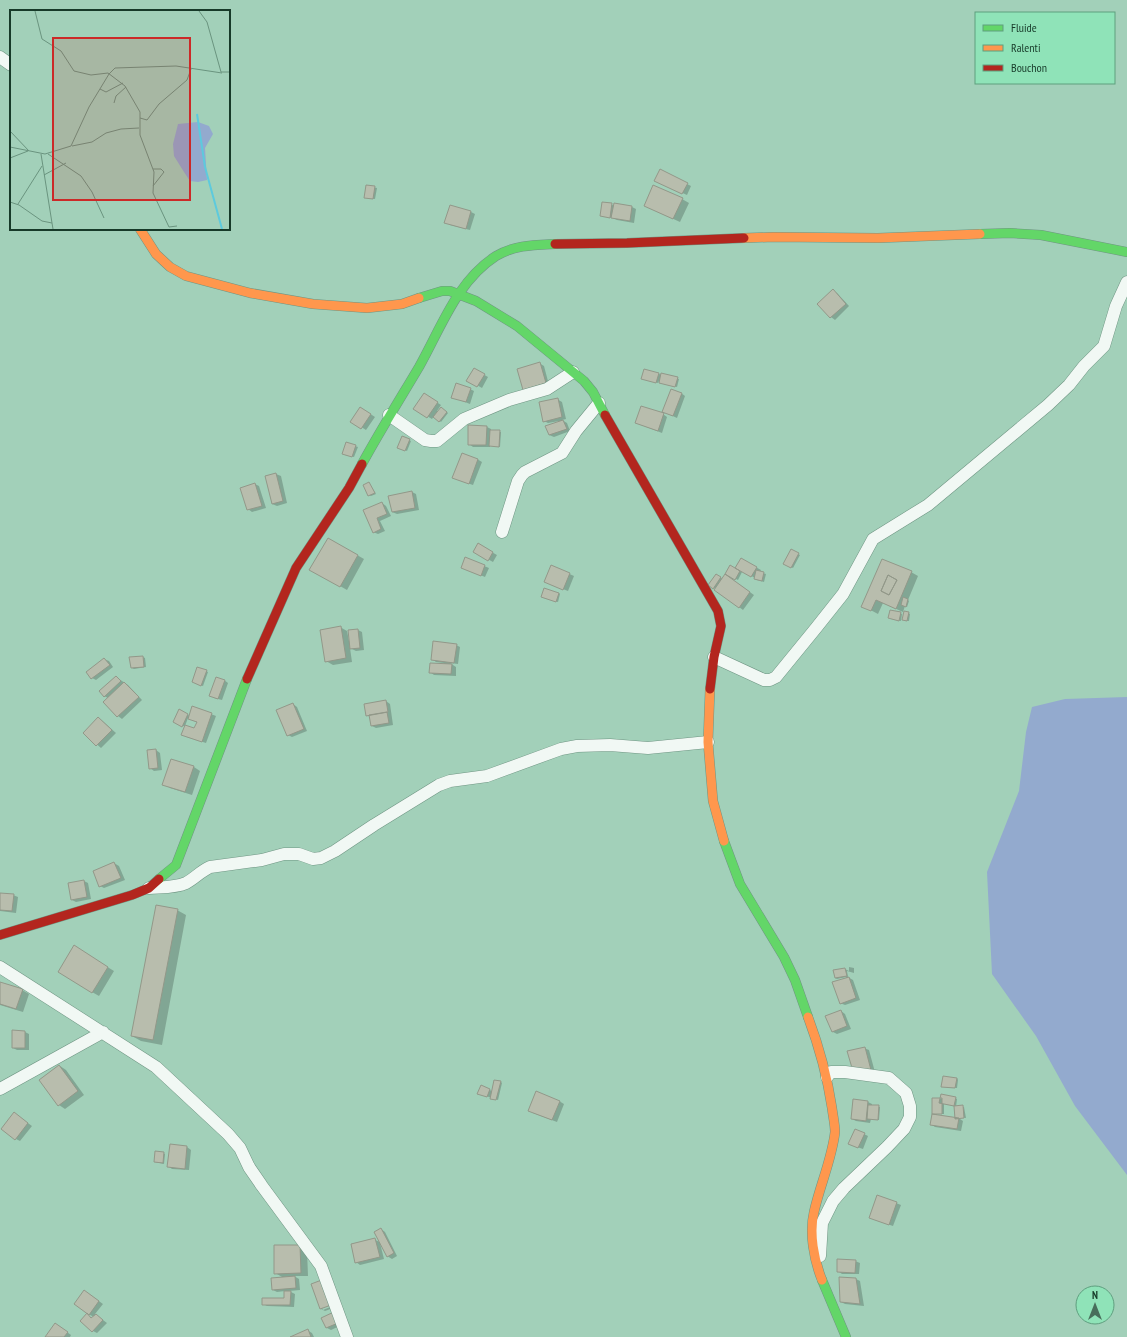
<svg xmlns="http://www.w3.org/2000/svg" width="1127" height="1337" font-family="'PT Sans Narrow',sans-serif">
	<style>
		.forest { fill: #93aace }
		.shadow { fill: #0003; fill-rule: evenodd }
		.building { fill: #b8bdad; stroke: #929889; fill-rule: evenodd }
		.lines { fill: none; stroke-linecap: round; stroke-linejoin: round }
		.street-casing { stroke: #6f9583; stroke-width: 13 }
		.fast-casing { stroke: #6f9583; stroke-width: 10 }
		.slow-casing { stroke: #6f9583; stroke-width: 10 }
		.jam-casing { stroke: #6f9583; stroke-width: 10 }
		.street { stroke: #f1f8f4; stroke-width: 12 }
		.fast { stroke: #63d668; stroke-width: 9 }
		.slow { stroke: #ff974d; stroke-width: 9 }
		.jam { stroke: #b3261e; stroke-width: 9 }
		.inset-river { fill: none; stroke: #5dcadd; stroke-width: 2 }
		.inset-road { fill: none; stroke: #6a947f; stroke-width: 1 }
		.view { fill: #cc2928; fill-opacity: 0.15; stroke: #cc2928; stroke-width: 2 }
		.inset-edge { fill: none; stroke: #173a29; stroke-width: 2 }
	</style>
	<rect width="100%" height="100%" fill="#a2d0b9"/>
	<!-- forest -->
	<path class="forest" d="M1127,697V1175L1075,1106L1036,1036L992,974L987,872L1019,791L1026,732L1032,707L1065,699Z"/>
	<!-- shadow -->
	<path class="shadow" d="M660,183L687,184L691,186L687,195Z
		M367,186L377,188L375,199L367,198Z
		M682,199L689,203L680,222L645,206Z
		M611,204L614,206L632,207L636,209L634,223L617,220L613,218L601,216Z
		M471,212L475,214L470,230L450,225Z
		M833,291L837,293L849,306L835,320L831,317Z
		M539,363L544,366L549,385L528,391Z
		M474,369L488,377L482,388L468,380Z
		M659,374L679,379L677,387L659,381L658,383L644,379Z
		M470,389L474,391L470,404L452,397Z
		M681,393L685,396L677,418L664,412Z
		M424,394L441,405L437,411L438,412L443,409L448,413L441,422L434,416L432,419L415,409Z
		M557,399L562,402L566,419L562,420L567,423L570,431L554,437L549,435L560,422L559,421L548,423L544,421Z
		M361,408L375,417L366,430L352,421Z
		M663,414L667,417L662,433L636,423Z
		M487,427L491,429V431L501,432L500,447L490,445V447H473L469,444Z
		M403,437L411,441L407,451L399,447Z
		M347,443L358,447L354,457L345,455Z
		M477,459L482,462L473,485L458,480Z
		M276,474L281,476L287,503L277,506L272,504L266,476Z
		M369,483L376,494L371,496L369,495Z
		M255,484L259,486L266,508L252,512L248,509Z
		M412,492L416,494L419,510L397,514L392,512Z
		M382,503L386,506L391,516L380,521L385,531L378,534L373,532L364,511Z
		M329,539L364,559L347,590L310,569Z
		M479,545L497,555L493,562L475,552Z
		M791,550L800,555L793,568L785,563Z
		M465,558L489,568L485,577L466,569Z
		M741,559L761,570L760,572L766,574L764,582L757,580L755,578L736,567Z
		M552,566L574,576L568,591L550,584Z
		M730,566L742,572L738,580L726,574Z
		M911,572L918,576L908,600L909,601L907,607L905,606L903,612L883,603L878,614L863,606Z
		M716,575L723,579L730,578L754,595L743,610L710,585Z
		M559,593L560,594L558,602L544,598Z
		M900,613L902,614L901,621L891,619Z
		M908,613L910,614L909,621H905Z
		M340,627L347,631L349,641H350L358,630L362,632L364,650L356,651L350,648L352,662L333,665L326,661Z
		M456,645L460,647L458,664L450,663L456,667V676L434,675L430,672L444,664V663L436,662L432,659Z
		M143,657L145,658L146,667L134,669L132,668Z
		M104,659L109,661L113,667L96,680L92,678Z
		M206,671L208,672L203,686L195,683Z
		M116,677L128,685L142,700L122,719L118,716L104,702L108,698L104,696Z
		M224,680L228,683L222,700L214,698Z
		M386,701L390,704L393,725L376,728L372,726L370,717L367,715Z
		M293,704L297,707L307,731L292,737L288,735Z
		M193,707L216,716L206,743L187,737L186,727L174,722L180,711L190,716ZM188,718L198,723L195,729L185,726Z
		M99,718L116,733L101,748L84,733Z
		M156,750L160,753L162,770L154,771L150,768Z
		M172,760L194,767L200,771L192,795L170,788L164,784Z
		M114,863L119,866L125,880L104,888L100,886Z
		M84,881L88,883L91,899L76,902L72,900Z
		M0,894L13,895L18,897L16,913L0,911Z
		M177,910L186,915L162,1045L141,1041L132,1036Z
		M81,951L114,971L99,996L92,992Z
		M849,967L854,968V973L847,971L848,977L853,980L860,1000L845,1005L840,1003L846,977L837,979L835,978L845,969L849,971Z
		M0,983L22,990L29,994L23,1012L0,1005Z
		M841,1011L845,1014L851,1029L837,1034L833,1032Z
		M25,1032L29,1034V1050H17L13,1048Z
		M864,1048L869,1050L876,1076L860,1080Z
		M60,1066L66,1070L84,1095L65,1109L59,1105Z
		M957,1078L958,1080L957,1088L944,1087Z
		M501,1082L502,1083L498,1100L480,1094L481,1086L492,1091Z
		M955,1098L957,1099L956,1107H964L966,1118L957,1117L963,1121L961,1131L935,1127L931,1124L933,1099ZM944,1104L955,1106L956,1118L937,1116V1114H944Z
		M854,1100L868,1102L872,1104V1106L880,1107L879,1120L871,1119L870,1123L856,1121L852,1119Z
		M559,1101L564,1104L557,1122L533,1113Z
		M18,1116L32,1126L20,1141L16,1139Z
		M864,1134L868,1136L863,1149L854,1146Z
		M187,1147L191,1150L189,1170L172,1169L168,1166Z
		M163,1153L165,1154L164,1164L155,1162Z
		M896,1203L901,1205L893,1226L875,1220Z
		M381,1229L385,1232L397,1256L392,1259L387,1256L380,1243L384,1259L360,1265L356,1262L375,1240L380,1242Z
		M300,1246L307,1250L308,1276H294L299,1279L300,1290L289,1291L295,1294L294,1307L267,1306L263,1304L285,1299V1291L277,1292L273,1290L284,1278L275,1273Z
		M855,1261L860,1263L859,1274H842L838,1271Z
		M856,1279L860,1281L864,1306L845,1304L841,1302Z
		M312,1285L323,1310L340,1303L341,1305L325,1311L321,1309Z
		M89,1294L103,1304L95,1314L107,1323L97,1333L93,1331L87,1315L93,1319L94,1317L88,1314Z
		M338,1312L346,1323L331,1330L327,1328Z
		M60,1327L71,1335L70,1337H46Z
		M307,1330L312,1333L314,1337H292Z"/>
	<!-- building -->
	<path class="building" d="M660,169L688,183L682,194L654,181Z
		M366,185L375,186L373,199L364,198Z
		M653,185L683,198L673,219L644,206Z
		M602,202L612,203L610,218L600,216Z
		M614,203L632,206L630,221L611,218Z
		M450,205L471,211L466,229L444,223Z
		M833,289L846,304L830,318L817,304Z
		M540,362L546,383L523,390L517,369Z
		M474,368L485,374L477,387L466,381Z
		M644,369L659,373L656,383L641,379Z
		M661,373L678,377L675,387L659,383Z
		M456,383L471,388L466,402L451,398Z
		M671,389L682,393L673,416L662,412Z
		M424,393L438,402L427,418L413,409Z
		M558,398L562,417L543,422L539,402Z
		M641,406L664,413L658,431L635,423Z
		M360,407L371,414L361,429L350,422Z
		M441,407L447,412L439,422L433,417Z
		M563,420L567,429L549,435L545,426Z
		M468,425L487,426L486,445H468Z
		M490,430H500L499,447L489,446Z
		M402,436L410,439L405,451L397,448Z
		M346,442L356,445L352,457L342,454Z
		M462,453L478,459L469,484L452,478Z
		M276,473L283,501L272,504L265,476Z
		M369,482L375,493L368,496L363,485Z
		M255,483L262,506L247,510L240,488Z
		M412,491L415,508L392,512L388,496Z
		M382,502L387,514L377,518L381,529L373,533L363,510Z
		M328,538L358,555L340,587L309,570Z
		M478,543L493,552L488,561L473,552Z
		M791,549L799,553L791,568L783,564Z
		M465,557L485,565L481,576L461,568Z
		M741,558L757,567L751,577L735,568Z
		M882,559L912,571L896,609L876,600L871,611L861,607ZM888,575L897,580L889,595L881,591Z
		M551,565L570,573L563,590L544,582Z
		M730,565L740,571L735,580L725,574Z
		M756,570L764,572L762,581L754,579Z
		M716,574L721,577L713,589L708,585Z
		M725,574L750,592L739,608L714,590Z
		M888,575L897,580L889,595L881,591Z
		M544,588L559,593L556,602L541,597Z
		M903,597L908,599L906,607L901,605Z
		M890,610L901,612L899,621L888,618Z
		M904,611L909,612L907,621L902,620Z
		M341,626L346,658L325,662L320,630Z
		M358,629L360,648L350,649L348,630Z
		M433,641L457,644L454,663L431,660Z
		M143,656L144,667L131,668L129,657Z
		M104,658L110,665L91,679L86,672Z
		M430,663L452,664L451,674L429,673Z
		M197,667L207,670L201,686L192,682Z
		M116,676L121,681L104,697L99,691Z
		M216,677L225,680L218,699L209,696Z
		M124,682L139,697L117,717L103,702Z
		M386,700L388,712L366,716L364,704Z
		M293,703L304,729L287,736L276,710Z
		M192,706L212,713L202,742L181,735L185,725L194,728L197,722L188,719Z
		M179,709L188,714L182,727L173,722Z
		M387,712L389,723L371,726L369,715Z
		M98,717L112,730L96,746L83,733Z
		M156,749L158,768L149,769L147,750Z
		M171,759L194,766L185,792L162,785Z
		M114,862L121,878L99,887L93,871Z
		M84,880L87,897L71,900L68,883Z
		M0,893L14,894L12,911L0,910Z
		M156,905L178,909L153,1040L131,1036Z
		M74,945L108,967L92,993L58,972Z
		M845,968L847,976L835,978L833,970Z
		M849,977L856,998L840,1004L832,982Z
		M0,982L23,989L16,1009L0,1004Z
		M841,1010L847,1026L832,1032L825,1016Z
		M12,1030L25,1031V1048H12Z
		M865,1047L872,1074L855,1078L847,1051Z
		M59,1065L78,1091L58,1106L39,1080Z
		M943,1076L957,1078L955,1088L941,1087Z
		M494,1080L501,1081L496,1100L490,1099Z
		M481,1085L490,1089L487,1097L477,1094Z
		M536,1091L560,1101L552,1120L528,1111Z
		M941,1094L956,1097L954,1106L939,1103Z
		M932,1098H942V1114H932Z
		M853,1099L868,1101L866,1121L851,1119Z
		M868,1105H879L878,1120L867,1119Z
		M963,1105L964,1118L955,1119L954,1106Z
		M14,1112L28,1123L15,1140L1,1129Z
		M932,1114L959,1118L957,1129L930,1125Z
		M855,1129L865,1133L858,1148L848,1144Z
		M170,1144L187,1146L185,1169L167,1167Z
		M155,1151L164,1152L163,1163L154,1162Z
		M877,1195L897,1202L889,1225L869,1218Z
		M381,1228L394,1253L387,1257L374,1232Z
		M375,1238L380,1257L355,1263L351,1244Z
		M274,1245H300L301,1273L274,1274Z
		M837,1259L856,1260L855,1273L837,1272Z
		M295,1276L296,1288L272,1290L271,1278Z
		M839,1277L856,1278L860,1304L840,1302Z
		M327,1278L337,1303L320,1309L311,1284Z
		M84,1290L99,1301L89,1315L74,1304Z
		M284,1291H291L290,1305H262V1298H284Z
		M338,1310L343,1321L326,1328L321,1318Z
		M87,1313L91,1318L96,1314L103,1320L92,1332L80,1321Z
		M55,1323L68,1332L64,1337H45Z
		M308,1329L311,1337H290Z"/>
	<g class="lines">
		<!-- street casing -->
		<g class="street-casing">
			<path id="street" d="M0,57L11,65
				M389,415L425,440L431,441H437L464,419L509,400L547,389L573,372
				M502,532L518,481L522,475L525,472L562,453L576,431L599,403
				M714,657L764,680H770L776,677L816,628L843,594L873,539L928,505L1048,405L1069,385L1084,366L1104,346L1116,306L1127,282
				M149,888C161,887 175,888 186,883C195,878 201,871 210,867L262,860L284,854H299L313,859L321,858L335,851L374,825L439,785L450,781L487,776L561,749L577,746L610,745L648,748L708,742
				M0,967L156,1067L228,1134L240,1148L249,1167L262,1186L321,1266L347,1337
				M0,1089L103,1032
				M820,1256L822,1223L833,1201L844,1188L887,1147L904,1129L910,1117V1106L906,1093L889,1078L845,1072H831L827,1077"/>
		</g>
		<!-- fast casing -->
		<g class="fast-casing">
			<path id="fast" d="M980,234L1010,233L1041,235L1127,252
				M419,298L442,291H450L476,301L517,326L584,381L593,392L605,415
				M362,464C380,431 400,399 419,367C441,328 457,281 496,256C514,245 535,245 555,244
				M724,841L740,884L784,957L795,980L808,1017
				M159,879L176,865L247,679
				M822,1280L846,1337"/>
		</g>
		<!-- slow casing -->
		<g class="slow-casing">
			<path id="slow" d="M140,229L156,254L170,267L186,276L250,293L313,304L367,308L402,304L419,298
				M744,238L773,237L878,238L980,234
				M710,689L708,742L713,801L724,841
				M808,1017C820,1049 827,1075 832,1108C833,1116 835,1125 835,1132C832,1159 820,1185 814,1212C809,1233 814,1260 822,1280"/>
		</g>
		<!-- jam casing -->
		<g class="jam-casing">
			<path id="jam" d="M555,244L627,243L744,238
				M605,415L718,611L721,626L714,657L710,689
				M247,679L296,568L349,488L362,464
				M0,935L132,895L149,888L159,879"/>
		</g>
		<!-- street -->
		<use href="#street" class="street"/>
		<!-- fast -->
		<use href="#fast" class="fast"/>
		<!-- slow -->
		<use href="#slow" class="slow"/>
		<!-- jam -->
		<use href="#jam" class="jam"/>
	</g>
	<!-- overview -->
	<g transform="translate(10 10)">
		<rect width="220" height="220" fill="#a2d0b9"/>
		<path d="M188,112L199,116L203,124L195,138L197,170L188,172L180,171L174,162L164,146L163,134L168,114Z" fill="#93aace"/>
		<path class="inset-river" d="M187,104L195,157L212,219"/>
		<path class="inset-road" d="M25,1L32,29L51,41L64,61L81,65L98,63L115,76L130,102V125L144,162L143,183L159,217L167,216M189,1L197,12L211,62H220M90,79L96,82L113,73M104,93L106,86L116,77M130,108L137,110L149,94L177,70L181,59M0,121L19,141M62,136L82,132L96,123L111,119L129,118M0,137L35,144L61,136L79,97L99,64L105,58L166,56L212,63M31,144L42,213M38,144L71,166L82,182L94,208M0,148L18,141M34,165L56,153M143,176L154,162L151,159H143M0,192L9,195L32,211L42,213L43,219M8,194L32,156"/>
		<path class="view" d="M43,28H180V190H43Z"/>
		<rect width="220" height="220" class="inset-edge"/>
	</g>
	<!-- legend -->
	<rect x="975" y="12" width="140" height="72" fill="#8fe3b8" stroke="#5f9f7f"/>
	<rect x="983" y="25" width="20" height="6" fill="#63d668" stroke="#5f9f7f"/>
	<text x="1011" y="32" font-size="12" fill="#173a29">Fluide</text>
	<rect x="983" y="45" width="20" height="6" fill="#ff974d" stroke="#5f9f7f"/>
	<text x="1011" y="52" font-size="12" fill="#173a29">Ralenti</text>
	<rect x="983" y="65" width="20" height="6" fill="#b3261e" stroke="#5f9f7f"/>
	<text x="1011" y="72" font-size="12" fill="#173a29">Bouchon</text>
	<!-- north arrow -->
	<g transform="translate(1095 1305)"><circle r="19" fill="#8fe3b8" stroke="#5f9f7f"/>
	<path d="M0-3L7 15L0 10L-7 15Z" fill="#486e5b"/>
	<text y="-6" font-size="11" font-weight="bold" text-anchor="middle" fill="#173a29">N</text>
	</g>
</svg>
